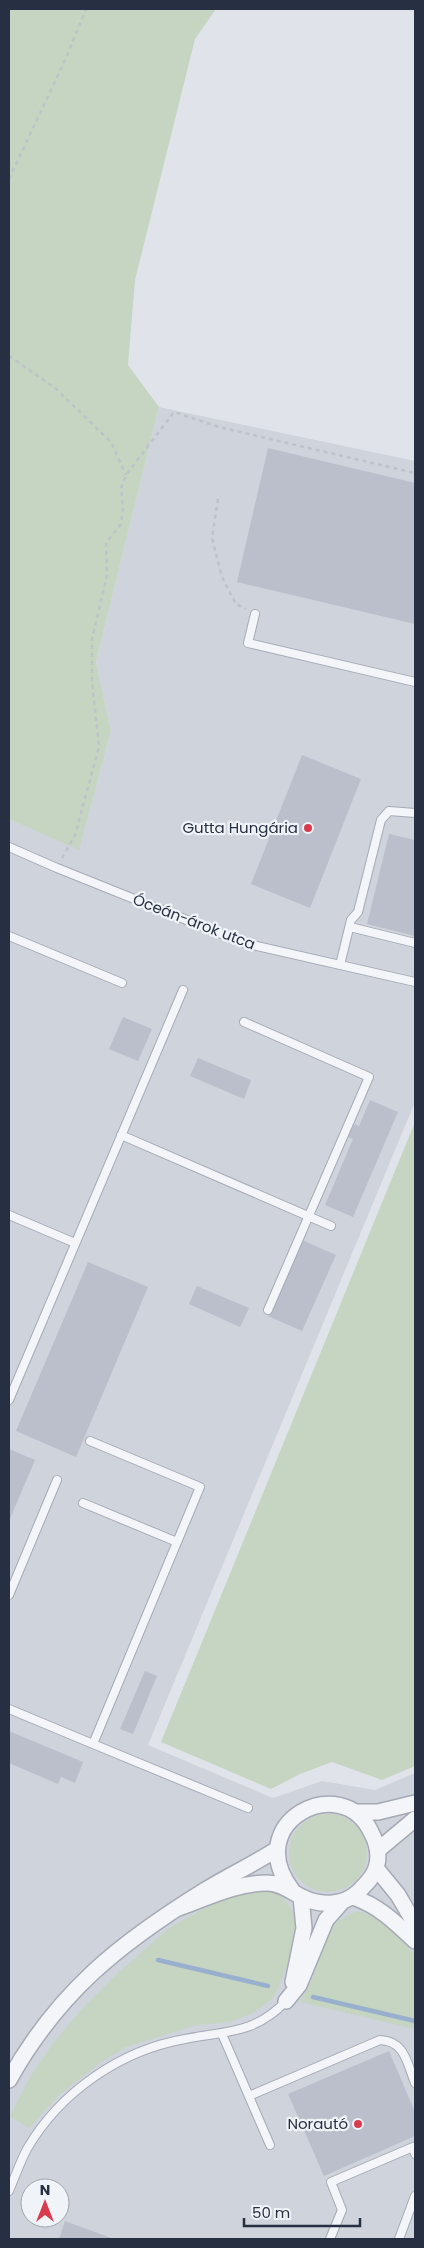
<svg xmlns="http://www.w3.org/2000/svg" width="424" height="2248" font-family="Poppins,sans-serif">
	<style>
		.built { fill: #ced3dc; fill-rule: evenodd }
		.green { fill: #c5d5c1 }
		.lines { fill: none; stroke-linecap: round; stroke-linejoin: round }
		.stream { stroke: #98b0cd; stroke-width: 4.5 }
		.building { fill: #babfcb }
		.lane-casing { stroke: #a5aab5; stroke-width: 10 }
		.street-casing { stroke: #a5aab5; stroke-width: 18 }
		.path { stroke: #bec2c9; stroke-width: 2.5; stroke-dasharray: 4 4; stroke-linecap: butt }
		.lane { stroke: #f3f5f8; stroke-width: 8 }
		.street { stroke: #f3f5f8; stroke-width: 15 }
		.poi-dot { fill: #d93b4d; stroke: #f0f3f7; stroke-width: 2 }
		.labels { text-anchor: middle; stroke-width: 4.5; stroke-linejoin: round; paint-order: stroke }
		.poi-label { font-size: 15px; fill: #273043; stroke: #f0f3f7; text-anchor: end }
		.street-label { font-size: 15px; fill: #273043; stroke: #f0f3f7 }
	</style>
	<rect width="100%" height="100%" fill="#e0e4ea"/>
	<!-- built -->
	<path class="built" d="M159,407L415,461V1102L148,1745L273,1798L322,1781L375,1790L415,1773V2239H9V819L79,849L111,731L96,662ZM30,2188H60V2218H30Z"/>
	<!-- green -->
	<path class="green" d="M9,9H216L195,39L135,280L128,365L159,407L96,662L111,731L79,850L9,819Z
		M415,1122V1766L382,1780L332,1762L300,1774L271,1789L161,1742Z
		M289 1853a39 39 0 1 1 78 0a39 39 0 1 1-78 0Z
		M255,1890L277,1892L288,1904L297,1919L295,1946L274,1997L255,2012L230,2022L197,2025L126,2047L101,2062L58,2096L29,2128L10,2116L30,2077L54,2042L83,2008L115,1976L169,1928L227,1896Z
		M358,1911L379,1918L415,1955V2029L300,2002C305,1993 310,1984 314,1974C327,1941 319,1926 358,1911Z"/>
	<g class="lines">
		<!-- stream -->
		<path class="stream" d="M158,1960L268,1986
			M313,1997L415,2021"/>
	</g>
	<!-- building -->
	<path class="building" d="M268,448L415,483V624L237,582Z
		M302,755L361,779L310,908L251,884Z
		M389,834L415,840V936L367,924Z
		M123,1017L152,1029L138,1061L109,1049Z
		M198,1058L251,1080L244,1099L190,1076Z
		M370,1100L398,1112L353,1217L325,1205L353,1139L348,1137L354,1124L359,1126Z
		M302,1240L336,1255L302,1331L268,1316Z
		M88,1262L148,1287L76,1457L16,1431Z
		M197,1286L249,1308L240,1327L189,1304Z
		M9,1449L35,1460L9,1521Z
		M145,1671L157,1676L133,1734L120,1729Z
		M9,1731L83,1762L75,1783L61,1777L58,1784L9,1763Z
		M389,2051L415,2112V2136L324,2176L288,2094Z
		M65,2221L114,2239H59Z"/>
	<g class="lines">
		<!-- lane casing -->
		<g class="lane-casing">
			<path id="lane" d="M255,614L248,643L415,682
				M9,847L57,868L244,943L415,982
				M350,927L415,943
				M9,936L122,983
				M340,965L351,920L358,912L381,820L389,811L415,813
				M244,1022L369,1077L268,1310
				M121,1135L331,1226
				M9,1215L75,1243
				M9,1400L183,990
				M83,1503L177,1542
				M9,1595L57,1480
				M9,1709L93,1744L200,1487L90,1441
				M93,1744L248,1808
				M222,2034L270,2145
				M249,2096L380,2040C405,2041 407,2063 415,2083
				M9,2191C15,2177 20,2162 27,2149C60,2092 121,2050 185,2039C226,2031 255,2034 286,2001
				M330,2239L342,2210L331,2182L413,2147L415,2154
				M399,2239L415,2196"/>
		</g>
		<!-- street casing -->
		<g class="street-casing">
			<path id="street" d="M355,1812H378L415,1803
				M378,1850L415,1819
				M376,1868L398,1895L415,1924
				M353,1897C379,1906 395,1922 415,1941
				M176,1909C205,1899 236,1883 267,1883C281,1883 291,1892 302,1897C319,1906 343,1906 358,1892C365,1885 373,1878 376,1868C380,1856 377,1843 371,1832C342,1770 240,1822 292,1890
				M293,1982L304,1928L301,1897
				M286,2001L299,1985L326,1920L342,1902
				M9,2080C58,1992 120,1943 204,1891C228,1876 254,1864 277,1849"/>
		</g>
		<!-- path -->
		<path class="path" d="M9,179L66,58L86,9
			M9,356L54,387L111,442L126,475
			M218,499L212,538L222,577L236,604L246,609
			M62,858L75,835L99,747L92,682V639L107,575L106,543L121,524L123,510L121,488L126,475L174,412L219,427L415,473"/>
		<!-- lane -->
		<use href="#lane" class="lane"/>
		<!-- street -->
		<use href="#street" class="street"/>
	</g>
	<!-- markers -->
	<g class="poi-dot">
		<circle cx="308" cy="828" r="5"/>
		<circle cx="358" cy="2124" r="5"/>
	</g>
	<g class="labels">
		<!-- poi labels -->
		<g class="poi-label">
			<text x="298" y="833">Gutta Hungária</text>
			<text x="348" y="2129">Norautó</text>
		</g>
		<!-- street labels -->
		<g class="street-label">
			<text transform="translate(194 922) rotate(21)" y="5">Óceán-árok utca</text>
		</g>
	</g>
	<!-- border -->
	<rect width="424" height="2248" fill="none" stroke="#273043" stroke-width="20"/>
	<!-- north arrow -->
	<g transform="translate(45 2203)"><circle r="24" fill="#f0f3f7" stroke="#a0a5af"/>
	<path d="M0-4L9 19L0 12L-9 19Z" fill="#d93b4d"/>
	<text y="-8" font-size="14" font-weight="bold" text-anchor="middle" fill="#273043">N</text>
	</g>
	<!-- scale -->
	<path d="M244 2218v8h116v-8" fill="none" stroke="#273043" stroke-width="2.5"/>
	<text x="252" y="2218" font-size="15" fill="#273043" stroke="#f0f3f7" stroke-width="4" paint-order="stroke">50 m</text>
</svg>
